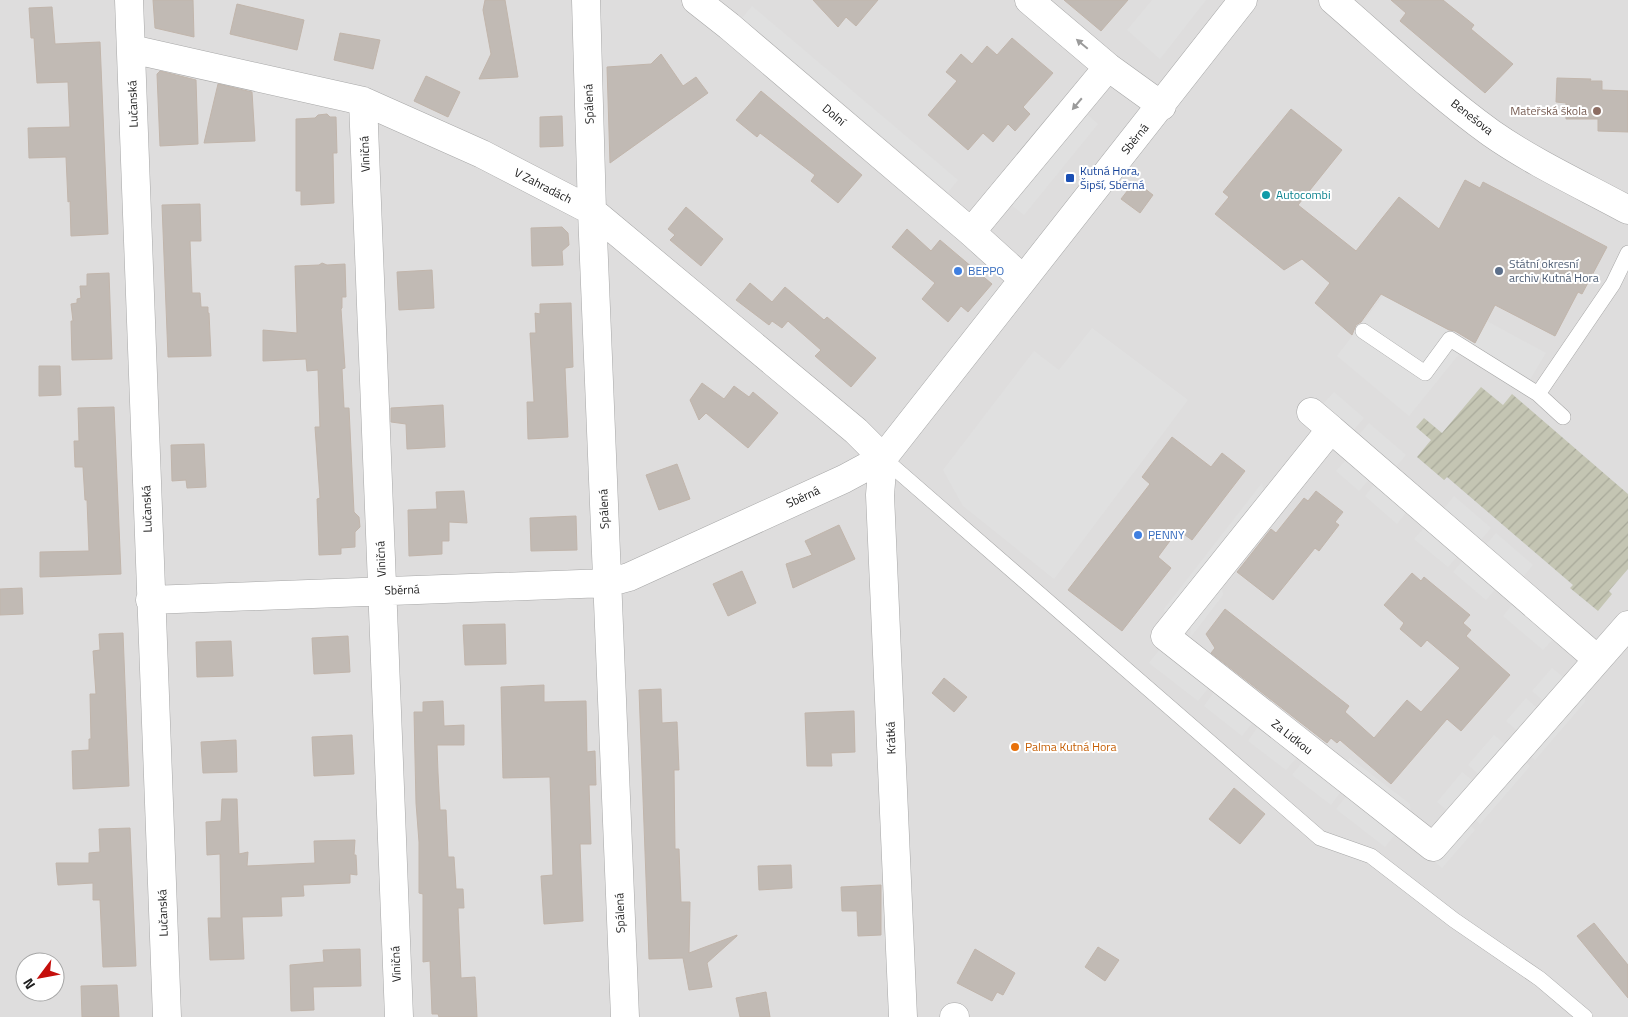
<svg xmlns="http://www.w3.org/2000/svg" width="1628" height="1017" font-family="'Titillium Web',sans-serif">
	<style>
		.residential { fill: #dedddd; fill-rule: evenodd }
		.construction { fill: url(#construction-furrows) }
		.parking { fill: #e0e0e0 }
		.building { fill: #c1bab4; stroke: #c1b5ab }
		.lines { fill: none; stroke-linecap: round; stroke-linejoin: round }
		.lane-casing { stroke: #a7a7a7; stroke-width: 16 }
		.street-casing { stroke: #a7a7a7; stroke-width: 29 }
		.lane { stroke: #fff; stroke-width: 15 }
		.street { stroke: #fff; stroke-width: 28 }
		.oneway { fill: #9b9b9b }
		.education-dot { fill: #8d6e63; stroke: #fff; stroke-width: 2 }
		.transit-dot { fill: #1a4fb4; stroke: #fff; stroke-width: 2 }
		.culture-dot { fill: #0f9aa8; stroke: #fff; stroke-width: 2 }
		.shop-dot { fill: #3f7fe0; stroke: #fff; stroke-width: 2 }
		.service-dot { fill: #5c6f8a; stroke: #fff; stroke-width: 2 }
		.food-dot { fill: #e8710a; stroke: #fff; stroke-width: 2 }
		.labels { text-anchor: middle; stroke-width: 4; stroke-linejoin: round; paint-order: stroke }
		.street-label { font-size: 12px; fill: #202020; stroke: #fff }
		.education-label { font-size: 12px; fill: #785e54; stroke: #fff; text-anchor: end }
		.transit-label { font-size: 12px; fill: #164399; stroke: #fff; text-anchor: start }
		.culture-label { font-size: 12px; fill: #0d838f; stroke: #fff; text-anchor: start }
		.service-label { font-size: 12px; fill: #4e5e75; stroke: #fff; text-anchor: start }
		.shop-label { font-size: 12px; fill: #366cbe; stroke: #fff; text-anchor: start }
		.food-label { font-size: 12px; fill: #c56008; stroke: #fff; text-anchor: start }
	</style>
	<defs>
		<pattern id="construction-furrows" width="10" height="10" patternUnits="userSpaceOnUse" patternTransform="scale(1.25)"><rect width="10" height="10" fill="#c4c5b3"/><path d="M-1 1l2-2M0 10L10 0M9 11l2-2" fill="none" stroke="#a8a99a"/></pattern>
	</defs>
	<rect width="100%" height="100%" fill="#f0ede8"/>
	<!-- residential -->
	<path class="residential" d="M0,0H1628V1017H0ZM25,962H55V992H25Z"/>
	<!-- construction -->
	<path class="construction" d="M1481,387L1503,405L1512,394L1628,494V569L1609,591L1612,594L1598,611L1570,588L1573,585L1447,477L1444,480L1417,457L1431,440L1416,427L1424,418L1442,433Z"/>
	<!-- parking -->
	<path class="parking" d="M1152,0H1206L1160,59L1127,30Z
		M752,6L958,180L948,192L742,18Z
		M1082,110L1098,124L1024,215L1006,201Z
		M1383,296L1475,343L1487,321L1546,353L1526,386L1464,348L1409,416L1337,356Z
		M1092,328L1188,400L1054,579L963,506L943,470L1034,351L1059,370Z
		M1334,392L1364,418L1351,433L1323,404Z
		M1369,423L1406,455L1394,469L1357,437Z
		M1346,460L1371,477L1359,491L1336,471Z
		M1377,481L1409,509L1397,524L1365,496Z
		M1262,483L1264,491L1166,620L1164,609Z
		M1454,496L1491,528L1479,542L1442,511Z
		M1427,525L1460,553L1448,567L1414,539Z
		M1496,533L1533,565L1521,579L1484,547Z
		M1465,558L1498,586L1486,600L1453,572Z
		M1221,583L1223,595L1190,638L1191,624Z
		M1515,601L1553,639L1543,650L1503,616Z
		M1160,649L1209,687L1198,701L1149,663Z
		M1552,668L1563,677H1569L1546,703L1532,691Z
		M1215,691L1254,721L1242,736L1204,706Z
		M1584,691L1585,702L1535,760L1529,755Z
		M1526,698L1540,711L1520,733L1506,721Z
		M1259,725L1298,756L1286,770L1248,741Z
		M1494,735L1508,747L1482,777L1468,765Z
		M1350,758L1410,804L1411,817L1344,766Z
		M1304,760L1342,790L1331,805L1292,775Z
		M1524,760L1530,766L1480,824L1474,818Z
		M1462,772L1477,784L1448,811L1437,802Z
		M1348,794L1397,832L1385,847L1336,809Z
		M1469,824L1475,830L1442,868L1436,863Z"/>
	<!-- building -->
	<path class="building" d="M153,0H193L194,37L155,28Z
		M485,0H505L518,77L479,79L491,54L483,10Z
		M813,0H878L856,26L846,17L838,27Z
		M1064,0H1128L1101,31Z
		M1391,0H1443L1474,25L1471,29L1513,64L1485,93L1400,21L1406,13Z
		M237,4L304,20L297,50L230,34Z
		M52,7L55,44L100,42L108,234L71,236L70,201L68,202L66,157L29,158L28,128L70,127L68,82L37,83L34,38H31L29,8Z
		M340,33L380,40L373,69L334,60Z
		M1012,38L1053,73L1023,107L1030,114L1015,131L1008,124L993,142L983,133L968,150L928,115L957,81L946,72L961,54L972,64L987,46L997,55Z
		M661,54L683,86L696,77L708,93L610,163L607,67L651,64Z
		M160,71L196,80L198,144L160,146L157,74Z
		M426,76L460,92L448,117L414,101Z
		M1557,78L1591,79L1590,81H1602V90L1628,91V132L1598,131V119H1566V103L1556,102Z
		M218,84L252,92L255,141L204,143Z
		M761,91L862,175L838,203L811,181L815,175L760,133L757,137L736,120Z
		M1291,109L1342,150L1298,205L1356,251L1399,197L1439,229L1465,180L1480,188L1483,182L1607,247L1582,294L1578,292L1555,336L1495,305L1475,343L1455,331L1449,330L1381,294L1361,322L1356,325L1352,335L1315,303L1330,283L1302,259L1284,270L1215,214L1229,197L1223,192Z
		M327,114L330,117H336L337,153H333L334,203L301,205V191H296V119L315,118L318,115Z
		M562,116L563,146L540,147V117Z
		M1135,181L1153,195L1140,213L1121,199Z
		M200,204L201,241H190L192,293H200L201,307H208V313H209L211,356L168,357L162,205Z
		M686,207L723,239L701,266L670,240L675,235L668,229Z
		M562,227L568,233L569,245L562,251L563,265L532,266L531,228Z
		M907,229L931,251L940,240L992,284L968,312L961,306L948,322L922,299L935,283L892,247Z
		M322,263L327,265L345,264L346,297H342V308L341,309L345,368L342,369L344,408H349L354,512L359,517L360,527L355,532V547L341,548V554L319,555L317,499L320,498L315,427H320L318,370L307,371L306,359L263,361V330L297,333L295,266L319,265Z
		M432,270L434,308L399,310L397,272Z
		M109,273L112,359L72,360L71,321H73L71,304L77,303V299L81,298L80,286H87V274Z
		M750,283L772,302L785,287L824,320L827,317L876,358L851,387L815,356L821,350L788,321L782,328L772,321L769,325L736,300Z
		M571,303L573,367L565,368L568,437L528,439L527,402H534L530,333H536L535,313L540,314V304Z
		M39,366H60L61,395L39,396Z
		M702,383L724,399L734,386L749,397L753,392L778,413L748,448L706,413L699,420L690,400Z
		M443,405L445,447L407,449L406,424L391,422V408Z
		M114,407L121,574L40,577V552L89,551L87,500H85L83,467H75L74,441H79L78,408Z
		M1172,437L1211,467L1222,453L1245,471L1192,540L1178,530L1158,557L1171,568L1122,631L1068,590L1150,484L1142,477Z
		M204,444L206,487L187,488L186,480L172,481L171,445Z
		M677,464L690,499L659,510L646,475Z
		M464,491L467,523L449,522V541H442V554L409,556L408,510L437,509L436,492Z
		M1316,491L1343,512L1335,522L1339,525L1319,551L1315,548L1273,600L1237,572L1271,529L1276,533L1304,498L1308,501Z
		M576,516L577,550L531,551L530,518Z
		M839,525L855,559L793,588L786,564L812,555L805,541Z
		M742,571L756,603L728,616L713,584Z
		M1412,573L1421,581L1424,577L1470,615L1463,623L1471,630L1466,636L1510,675L1461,731L1447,719L1391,784L1340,740L1337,743L1331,738L1327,743L1211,653L1215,648L1206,634L1225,609L1349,706L1345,712L1374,738L1407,700L1421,712L1460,668L1427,640L1421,647L1400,629L1404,623L1384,605Z
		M22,588L23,614L0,615V589Z
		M505,624L506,664L465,665L463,625Z
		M123,633L129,786L73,789L72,751L89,750V739H91L90,694H96L93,651L100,650L99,634Z
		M348,636L350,672L314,674L312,638Z
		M231,641L233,676L197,677L196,642Z
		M944,678L967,697L954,712L932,693Z
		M544,685V702L586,701L587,752L595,751L596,785H589L591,844H580L583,921L544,924L541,876L553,875L550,777L503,778L501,687Z
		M661,689L662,723L677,722L679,770H674L675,849H679L681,902H690L689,953L737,935V936L707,963L712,987L689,990L683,958L649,959L639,690Z
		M443,701L444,726L464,725V745H437L438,773L440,810H446L448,857H454L456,889H463L464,908H458L461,978L475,977L477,1017H439L438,1014H432L430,961L423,962V894L419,893V842L416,803L414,712H423V702Z
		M854,711L855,752L831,753L832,766H807L805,713Z
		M352,735L354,774L314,776L312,737Z
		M236,740L237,772L203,773L201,742Z
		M1234,788L1265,814L1240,844L1209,819Z
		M222,799H237L239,854L248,852L247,866L315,863L314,841L355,840L354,855H356L357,875L350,874V883L303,885L304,896L281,897L282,916L242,917L244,959L210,960L208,918H221L220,854L207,855L206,822L221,821Z
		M130,828L136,966L103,967L100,900H93V883L58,885L56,863H89V853L100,852L99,829Z
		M791,865L792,888L759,890L758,866Z
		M881,885V935L858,936L857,911H842L841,887Z
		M1594,923L1628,965V998L1577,936Z
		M1098,947L1119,960L1105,981L1085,967Z
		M360,949L361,986L313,987L314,1010L291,1011L290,965L324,962L323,950Z
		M975,949L1015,973L1003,995L997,992L992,1001L957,983Z
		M117,985L119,1017H82L81,986Z
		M766,992L770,1017H740L736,998Z"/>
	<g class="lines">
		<!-- lane casing -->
		<g class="lane-casing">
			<path id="lane" d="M1363,331L1425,373L1450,339L1538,394L1563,417
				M1538,394L1613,284L1628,253
				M883,458L1320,838L1371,856L1454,920L1540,979L1585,1017"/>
		</g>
		<!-- street casing -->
		<g class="street-casing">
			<path id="street" d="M129,0L167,1017
				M586,0L592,211L625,1017
				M696,0L729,26L971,232L1023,279
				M1029,0L1108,67L1162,106
				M1333,0C1385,45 1436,93 1491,133C1534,163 1582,185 1628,210
				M131,49L363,101L482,154L592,211L856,431L883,458
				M363,101L399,1017
				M971,232L1108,67
				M1311,412L1331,429
				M883,458L880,495L903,1017
				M150,600L607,583L629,577L844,479L883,458L1243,0
				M1597,659L1331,429L1165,636L1433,847L1628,625
				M954,1017H955"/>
		</g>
		<!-- lane -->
		<use href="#lane" class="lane"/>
		<!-- street -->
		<use href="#street" class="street"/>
	</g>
	<!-- one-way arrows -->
	<defs><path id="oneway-solid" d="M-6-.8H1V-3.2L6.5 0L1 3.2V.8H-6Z" transform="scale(1.25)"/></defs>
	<g class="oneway">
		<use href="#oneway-solid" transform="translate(1082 44) rotate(-140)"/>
		<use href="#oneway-solid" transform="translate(1077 104) rotate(130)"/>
	</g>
	<!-- markers -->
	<circle class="education-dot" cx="1597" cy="111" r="5"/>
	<rect class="transit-dot" x="1065" y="173" width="10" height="10" rx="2.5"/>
	<circle class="culture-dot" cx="1266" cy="195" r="5"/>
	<g class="shop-dot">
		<circle cx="958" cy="271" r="5"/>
		<circle cx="1138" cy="535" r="5"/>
	</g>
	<circle class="service-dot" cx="1499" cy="271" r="5"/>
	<circle class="food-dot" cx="1015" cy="747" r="5"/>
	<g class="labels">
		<!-- street labels -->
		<g class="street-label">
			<text transform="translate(133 104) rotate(-92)" y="4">Lučanská</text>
			<text transform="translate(589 104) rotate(-92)" y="4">Spálená</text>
			<text transform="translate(834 115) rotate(40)" y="4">Dolní</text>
			<text transform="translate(1472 117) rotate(38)" y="4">Benešova</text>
			<text transform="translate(1135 139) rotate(-51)" y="4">Sběrná</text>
			<text transform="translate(365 154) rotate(-92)" y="4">Viničná</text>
			<text transform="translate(543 186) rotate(27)" y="4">V Zahradách</text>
			<text transform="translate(803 497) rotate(-25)" y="4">Sběrná</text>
			<text transform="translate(147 509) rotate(-92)" y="4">Lučanská</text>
			<text transform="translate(604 509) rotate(-92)" y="4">Spálená</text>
			<text transform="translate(381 559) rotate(-92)" y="4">Viničná</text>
			<text transform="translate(402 590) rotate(-2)" y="4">Sběrná</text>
			<text transform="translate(1292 737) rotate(38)" y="4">Za Lidkou</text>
			<text transform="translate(891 738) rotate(-92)" y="4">Krátká</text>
			<text transform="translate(163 913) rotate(-92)" y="4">Lučanská</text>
			<text transform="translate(620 913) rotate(-92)" y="4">Spálená</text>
			<text transform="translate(396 964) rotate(-92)" y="4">Viničná</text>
		</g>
		<!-- education labels -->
		<g class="education-label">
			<text x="1587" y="115">Mateřská škola</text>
		</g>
		<!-- transit labels -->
		<g class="transit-label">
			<text x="1080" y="175">Kutná Hora,<tspan x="1080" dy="14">Šipší, Sběrná</tspan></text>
		</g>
		<!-- culture labels -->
		<g class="culture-label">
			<text x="1276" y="199">Autocombi</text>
		</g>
		<!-- service labels -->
		<g class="service-label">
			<text x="1509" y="268">Státní okresní<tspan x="1509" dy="14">archiv Kutná Hora</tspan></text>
		</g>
		<!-- shop labels -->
		<g class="shop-label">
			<text x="968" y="275">BEPPO</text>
			<text x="1148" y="539">PENNY</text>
		</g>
		<!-- food labels -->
		<g class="food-label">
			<text x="1025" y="751">Palma Kutná Hora</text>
		</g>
	</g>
	<!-- north arrow -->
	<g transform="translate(40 977) rotate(238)"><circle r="24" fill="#ffffff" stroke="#a6a6a6"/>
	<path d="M0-4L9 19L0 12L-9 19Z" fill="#c50f0c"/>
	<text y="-8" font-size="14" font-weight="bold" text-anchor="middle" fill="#202020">N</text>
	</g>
</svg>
